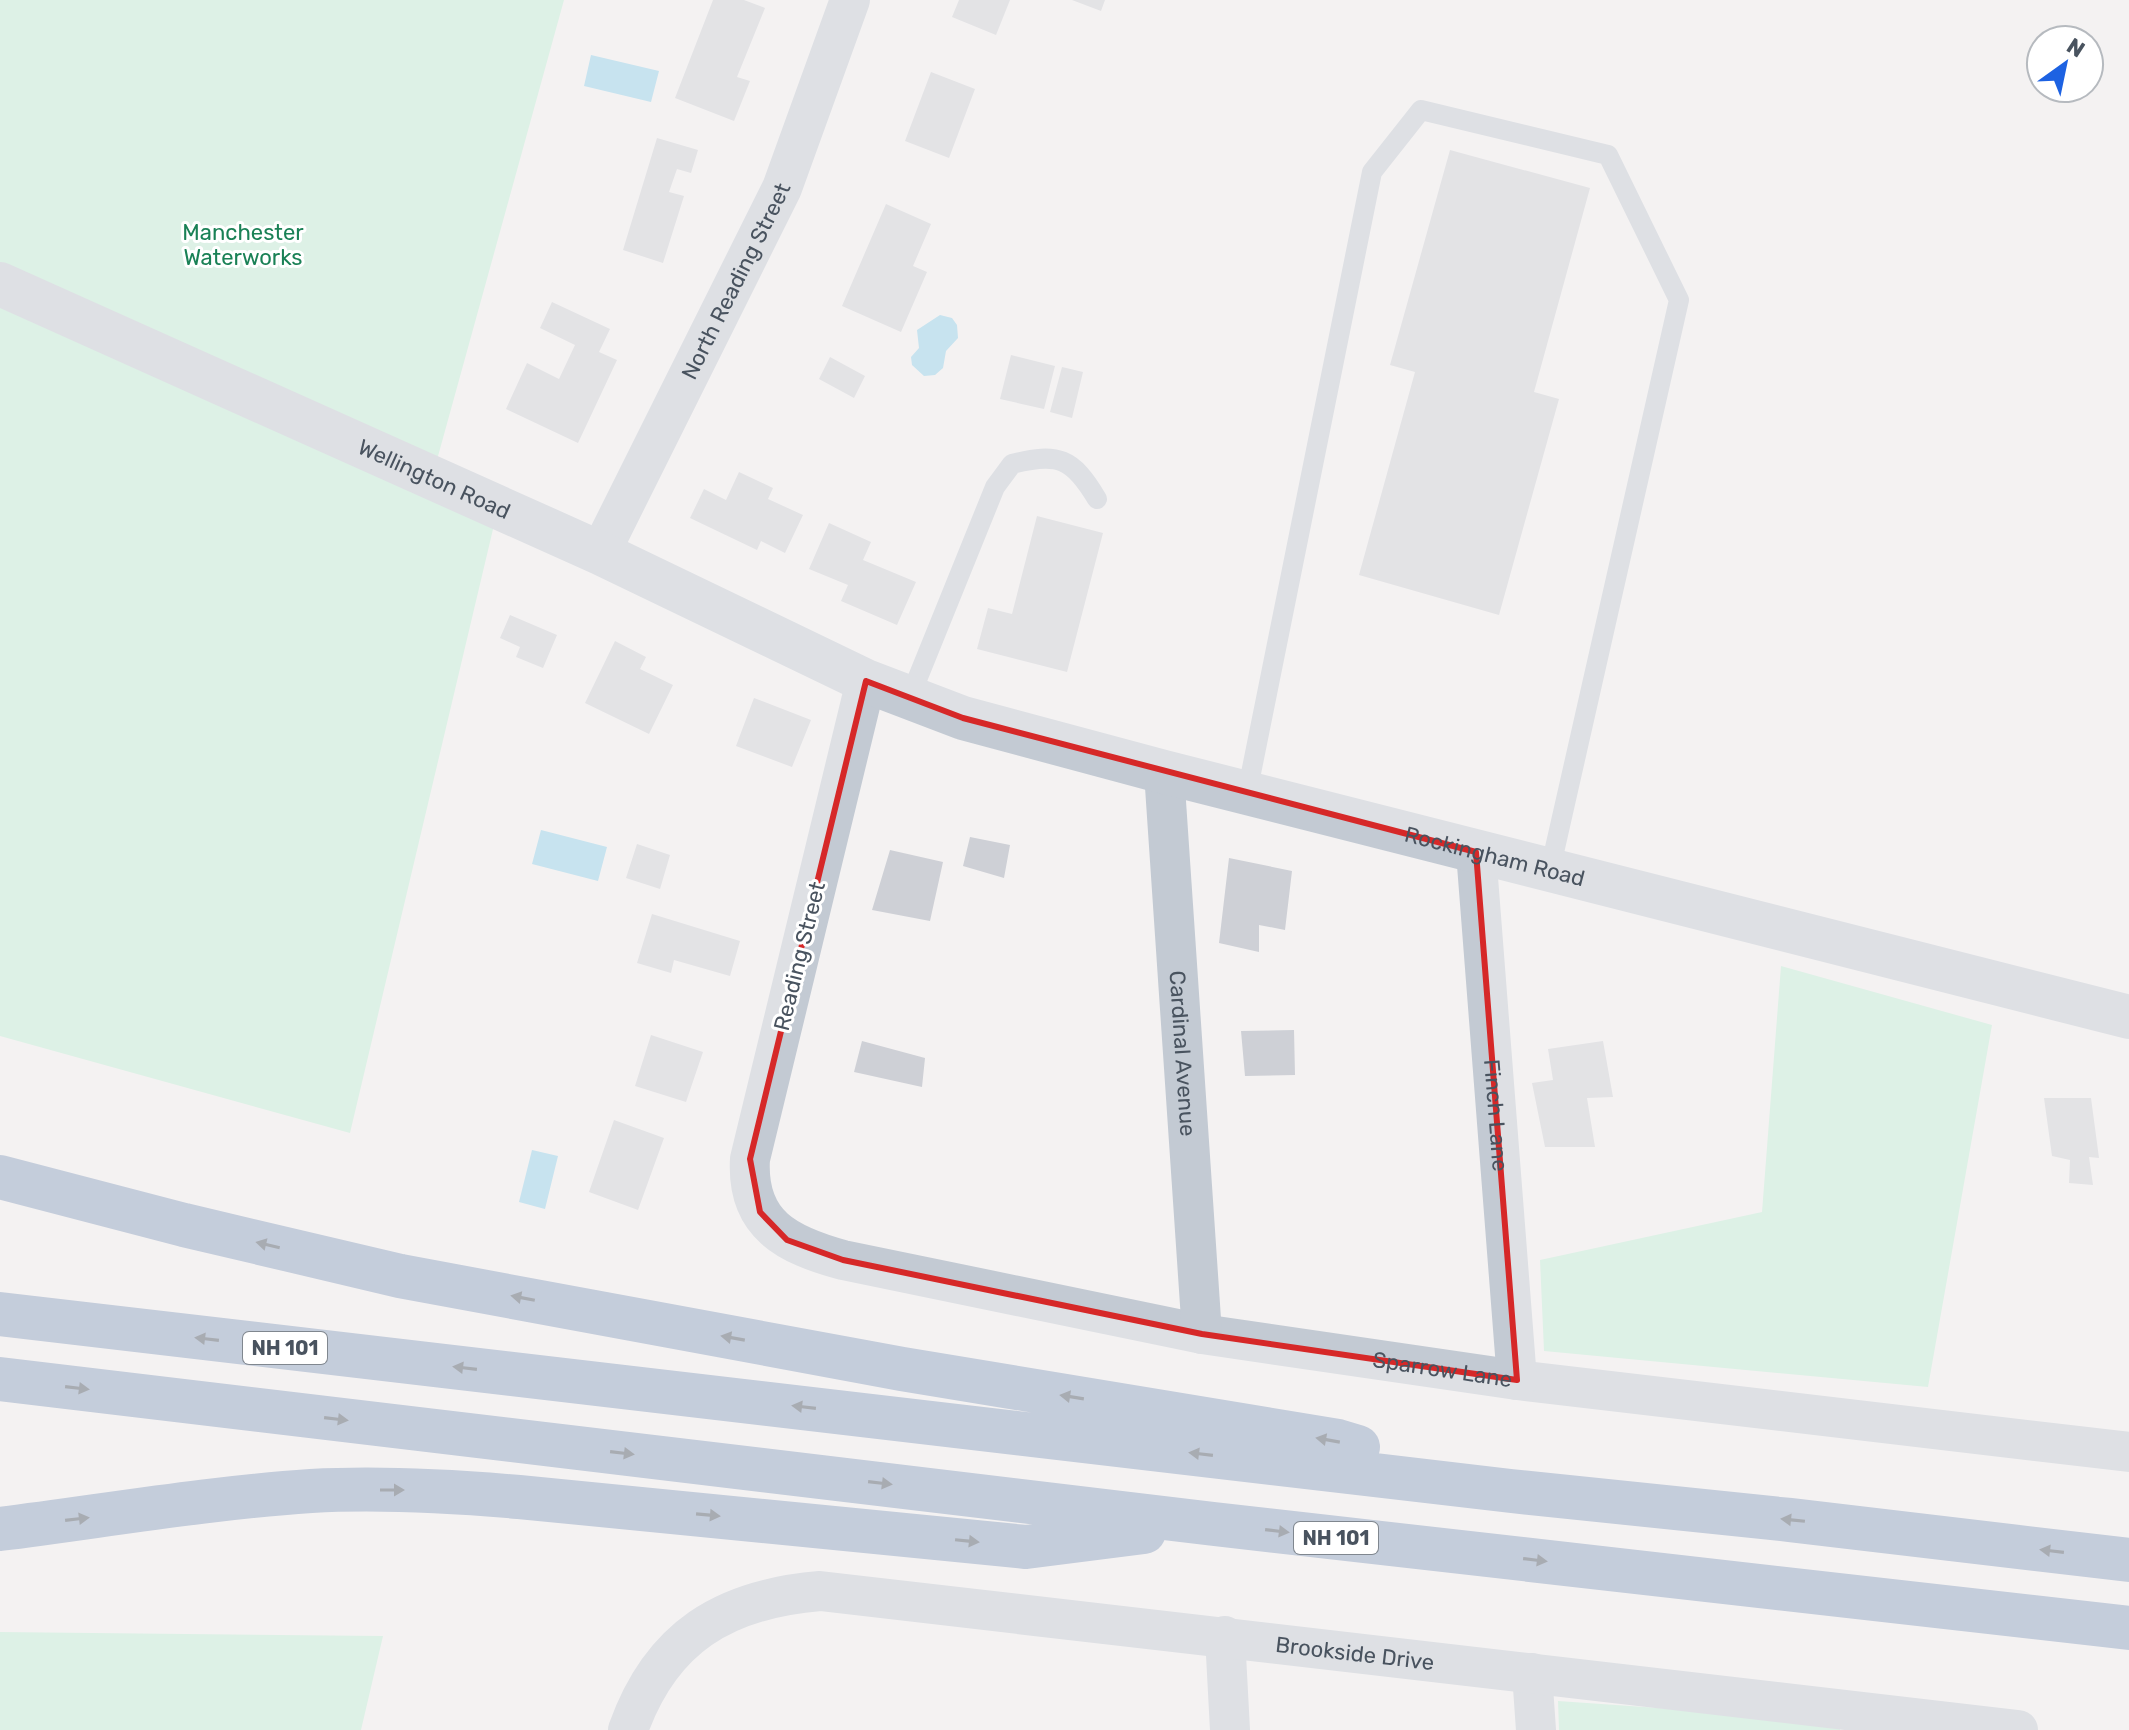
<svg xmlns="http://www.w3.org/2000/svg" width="2129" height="1730" font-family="Rubik,sans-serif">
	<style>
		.green { fill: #c2efd7 }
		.water { fill: #90d0eb }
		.building { fill: #ced0d6 }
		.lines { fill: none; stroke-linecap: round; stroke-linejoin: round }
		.service { stroke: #c3cad3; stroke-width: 20 }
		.minor { stroke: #c3cad3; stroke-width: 40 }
		.tertiary { stroke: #c3cad3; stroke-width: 44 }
		.motorway { stroke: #8b9fbe; stroke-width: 44 }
		.oneway { fill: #4c5764 }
		.marked { fill: none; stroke: #d62828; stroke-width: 6; stroke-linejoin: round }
		.labels { text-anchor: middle; stroke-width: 6; stroke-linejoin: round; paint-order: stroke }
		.shield { fill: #fff; stroke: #80878f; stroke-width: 2 }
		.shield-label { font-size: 20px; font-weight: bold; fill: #49535f }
		.park-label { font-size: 22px; fill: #1a8156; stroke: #fff }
		.street-label { font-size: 22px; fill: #49535f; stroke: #fff }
	</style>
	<rect width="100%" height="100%" fill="#f4f2f2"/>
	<!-- green -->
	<path class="green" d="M0,0H564L427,496L494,525L350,1133L0,1036Z
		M1781,966L1992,1025L1928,1387L1544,1351L1540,1260L1762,1212Z
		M0,1632L383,1636L361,1730H0Z
		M1558,1701L1659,1708L1840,1727V1730H1559Z"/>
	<!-- water -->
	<path class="water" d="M591,55L659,71L651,102L584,86Z
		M940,315L952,318L957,325L958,338L946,351L943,368L935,375L924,376L912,365L911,357L919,348L917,330Z
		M541,830L607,847L598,881L532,864Z
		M532,1150L558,1156L545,1209L519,1202Z"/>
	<!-- building -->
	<path class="building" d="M713,0H744L765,8L737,77L750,81L734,121L675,98Z
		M959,0H1010L996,35L952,17Z
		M1072,0H1105L1101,11Z
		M931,72L975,89L949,158L905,141Z
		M657,138L698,150L691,173L677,169L669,192L684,196L663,263L623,250Z
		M1450,150L1590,188L1534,392L1559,399L1499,615L1359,575L1415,372L1390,365Z
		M886,204L931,224L913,266L927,272L901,332L842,306Z
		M552,302L610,329L599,352L617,360L578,443L506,409L527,363L559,379L575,345L540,328Z
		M1011,355L1055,366L1044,409L1000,399Z
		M830,357L865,376L854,398L819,379Z
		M1062,367L1083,372L1072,418L1050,412Z
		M739,472L773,488L768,499L803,515L785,553L761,541L757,550L690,518L704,489L726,500Z
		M1037,516L1103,533L1067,672L977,649L988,608L1012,614Z
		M829,523L871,542L863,560L916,582L897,625L841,601L848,585L809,569Z
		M510,615L557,635L543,668L516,657L520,647L500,638Z
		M615,641L646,657L640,669L673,685L649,734L585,703Z
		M754,698L811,720L792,767L736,746Z
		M970,837L1010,845L1004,878L963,866Z
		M637,844L670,855L660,889L626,878Z
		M890,850L943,862L930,921L872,910Z
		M1229,858L1292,871L1285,930L1259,925V952L1219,943Z
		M652,914L740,941L730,976L674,960L671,973L637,963Z
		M1294,1030L1295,1075L1245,1076L1241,1031Z
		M651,1035L703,1052L686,1102L635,1086Z
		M862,1041L925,1058L922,1087L854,1072Z
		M1603,1041L1613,1097L1587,1098L1595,1147H1545L1532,1083L1553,1080L1548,1049Z
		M2044,1098H2091L2099,1158L2089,1157L2093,1185L2069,1183L2070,1160L2052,1156Z
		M614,1120L664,1138L638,1210L589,1192Z"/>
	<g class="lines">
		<!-- service -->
		<path class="service" d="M910,697L995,487L1012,464C1058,452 1073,458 1097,499
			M1247,793L1372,172L1421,110L1608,155L1679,300L1550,870"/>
		<!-- minor -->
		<g class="minor">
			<path id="s1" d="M600,553L782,188L850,0"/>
			<path id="s2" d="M866,681L750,1159C746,1225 788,1245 843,1260L1202,1334L1517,1380L2129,1452"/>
			<path id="s3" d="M1164,772L1202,1334"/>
			<path id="s4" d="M1476,852L1517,1380"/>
			<path d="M1225,1636L1230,1730"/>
			<path d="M1532,1673L1536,1730"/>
			<path id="s5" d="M628,1730C661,1637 724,1599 820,1591L2018,1730"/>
		</g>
		<!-- tertiary -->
		<path class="tertiary" id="s6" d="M0,284L600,553L866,681L963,718L1164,772L2129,1017"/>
		<!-- motorway -->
		<path class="motorway" d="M0,1177L184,1225L400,1276L902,1369L1338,1441L1358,1447
			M0,1314L1511,1491L1790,1520L2129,1560
			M0,1379L1214,1524L2129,1628
			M0,1529C103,1516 207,1498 311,1491C380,1487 450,1491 519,1497L1026,1547L1144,1532"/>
	</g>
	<!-- one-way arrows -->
	<defs><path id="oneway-solid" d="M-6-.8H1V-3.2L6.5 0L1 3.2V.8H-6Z" transform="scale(2)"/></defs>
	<g class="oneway">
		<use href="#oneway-solid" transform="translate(268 1245) rotate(-167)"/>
		<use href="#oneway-solid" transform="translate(523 1298) rotate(-169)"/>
		<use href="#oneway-solid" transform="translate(733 1338) rotate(-170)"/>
		<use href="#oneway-solid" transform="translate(207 1339) rotate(-173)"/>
		<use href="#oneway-solid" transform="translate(465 1368) rotate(-173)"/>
		<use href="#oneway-solid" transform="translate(77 1388) rotate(7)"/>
		<use href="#oneway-solid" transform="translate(1072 1397) rotate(-171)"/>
		<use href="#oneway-solid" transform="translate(804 1407) rotate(-173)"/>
		<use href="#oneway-solid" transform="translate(336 1419) rotate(7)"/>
		<use href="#oneway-solid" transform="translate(1328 1440) rotate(-170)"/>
		<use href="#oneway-solid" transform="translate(622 1453) rotate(7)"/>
		<use href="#oneway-solid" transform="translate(1201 1454) rotate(-173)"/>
		<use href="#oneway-solid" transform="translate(880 1483) rotate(7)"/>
		<use href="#oneway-solid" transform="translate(392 1490)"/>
		<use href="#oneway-solid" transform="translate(708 1515) rotate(5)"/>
		<use href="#oneway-solid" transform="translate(77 1519) rotate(-7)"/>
		<use href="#oneway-solid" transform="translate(1793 1520) rotate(-174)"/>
		<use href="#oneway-solid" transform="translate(1277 1531) rotate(7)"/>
		<use href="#oneway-solid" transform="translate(967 1541) rotate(6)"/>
		<use href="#oneway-solid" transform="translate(2052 1551) rotate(-173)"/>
		<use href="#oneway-solid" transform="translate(1535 1560) rotate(7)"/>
	</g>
	<!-- marked area -->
	<path d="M0 0H2129V1730H0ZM866,681L963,718L1476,852L1517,1380L1202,1334L843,1260L787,1240L760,1212L750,1159Z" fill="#f4f2f2" fill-opacity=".55" fill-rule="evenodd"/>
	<path class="marked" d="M866,681L963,718L1476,852L1517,1380L1202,1334L843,1260L787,1240L760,1212L750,1159Z"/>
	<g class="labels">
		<!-- shield labels -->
		<g class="shield">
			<rect x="243" y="1332" width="84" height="32" rx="6"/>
			<rect x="1294" y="1522" width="84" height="32" rx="6"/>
		</g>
		<g class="shield-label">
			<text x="285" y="1355">NH 101</text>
			<text x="1336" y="1545">NH 101</text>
		</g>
		<!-- park labels -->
		<g class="park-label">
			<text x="243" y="240">Manchester<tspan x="243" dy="25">Waterworks</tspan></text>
		</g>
		<!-- street labels -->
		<g class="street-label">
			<text dy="8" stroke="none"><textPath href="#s1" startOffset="304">North Reading Street</textPath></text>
			<text dy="8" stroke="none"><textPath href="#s6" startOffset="476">Wellington Road</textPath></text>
			<text dy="8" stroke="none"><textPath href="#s6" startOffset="1606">Rockingham Road</textPath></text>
			<text transform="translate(799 956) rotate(-76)" y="8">Reading Street</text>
			<text dy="8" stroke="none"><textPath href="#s3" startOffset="282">Cardinal Avenue</textPath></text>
			<text dy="8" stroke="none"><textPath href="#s4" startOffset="264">Finch Lane</textPath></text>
			<text dy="8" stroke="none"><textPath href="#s2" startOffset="1254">Sparrow Lane</textPath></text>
			<text dy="8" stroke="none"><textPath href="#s5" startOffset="792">Brookside Drive</textPath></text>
		</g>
	</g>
	<!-- north arrow -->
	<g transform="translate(2065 64) rotate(33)"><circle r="38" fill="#ffffff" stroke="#b6babf" stroke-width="2"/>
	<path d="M0-6L14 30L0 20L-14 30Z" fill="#1d62e2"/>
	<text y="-12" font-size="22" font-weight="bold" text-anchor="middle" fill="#49535f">N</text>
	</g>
</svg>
